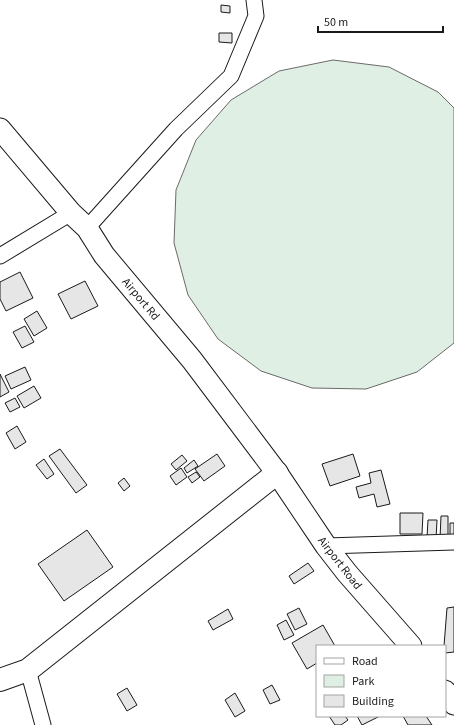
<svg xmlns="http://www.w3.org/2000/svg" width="454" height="725" font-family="'Source Sans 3',sans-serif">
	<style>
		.green { fill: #e0efe3; stroke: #6a6a6a }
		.building { fill: #e6e6e6; stroke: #1a1a1a }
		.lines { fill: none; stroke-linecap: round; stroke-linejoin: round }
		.minor-casing { stroke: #1a1a1a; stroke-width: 17 }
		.secondary-casing { stroke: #1a1a1a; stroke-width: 23 }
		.trunk-casing { stroke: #1a1a1a; stroke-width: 24 }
		.minor { stroke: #fff; stroke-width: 15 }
		.secondary { stroke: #fff; stroke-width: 21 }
		.trunk { stroke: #fff; stroke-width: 22 }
		.labels { text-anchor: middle; stroke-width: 3; stroke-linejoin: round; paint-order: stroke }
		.street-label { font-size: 12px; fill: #1a1a1a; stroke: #fff }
	</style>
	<rect width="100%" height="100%" fill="#fff"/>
	<!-- green -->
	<path class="green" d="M333,60L389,67L438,92L454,108V343L417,372L366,389L312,388L261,371L218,339L188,295L174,243L176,190L196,140L231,100L279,71Z"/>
	<!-- building -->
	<path class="building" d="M221,5L230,6V13L221,12Z
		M219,33H232V43L219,42Z
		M20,272L33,298L6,311L0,299V282Z
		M85,281L98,306L71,319L58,294Z
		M37,311L47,328L34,336L24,319Z
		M25,326L34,342L22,348L13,332Z
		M25,367L31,380L11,389L5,376Z
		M0,374L9,392L0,397Z
		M34,386L41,398L24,408L17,396Z
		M15,398L20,407L10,412L5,403Z
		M17,426L26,442L15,449L6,433Z
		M60,449L87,485L76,493L49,456Z
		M217,454L225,466L204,481L195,469Z
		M353,454L360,476L330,486L322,464Z
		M182,455L187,461L176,470L171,464Z
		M44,459L54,474L47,479L36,465Z
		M194,460L198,466L187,473L184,468Z
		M181,468L187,477L176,485L170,476Z
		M381,470L390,504L377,507L374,494L359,498L356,487L371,483L369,473Z
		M196,472L200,477L192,483L188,477Z
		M124,478L130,486L124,491L118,483Z
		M400,513H423L422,534H400Z
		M441,516H448V539H440Z
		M428,520H437L436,539L427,538Z
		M450,523H454V537H450Z
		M87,530L113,567L64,601L38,564Z
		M308,563L314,571L294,584L289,576Z
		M454,607V652L445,653V646H444L447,608Z
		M299,608L307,624L295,630L287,614Z
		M228,609L233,619L213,630L208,621Z
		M286,620L294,635L284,640L277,625Z
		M323,625L335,646H317V663L307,669L292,643Z
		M272,685L280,700L270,704L263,690Z
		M127,688L137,705L127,711L117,694Z
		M235,693L245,711L235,717L225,700Z
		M329,716H345L348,720L341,725H335Z
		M357,716H380L362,725Z
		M403,716H426L432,725H408Z"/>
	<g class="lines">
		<!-- minor casing -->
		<g class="minor-casing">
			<path id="minor" d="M87,228L176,129L231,76L256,16L254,0
				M0,256L71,213
				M326,546L454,542
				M28,670L43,725"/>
		</g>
		<!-- secondary casing -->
		<g class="secondary-casing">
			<path id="secondary" d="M0,129L71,213L87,228L104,255L192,360L277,473L326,546L347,573L411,646
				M445,691L454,704"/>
		</g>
		<!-- trunk casing -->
		<g class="trunk-casing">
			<path id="trunk" d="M0,680L28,670L277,473"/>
		</g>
		<!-- minor -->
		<use href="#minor" class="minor"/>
		<!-- secondary -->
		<use href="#secondary" class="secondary"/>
		<!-- trunk -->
		<use href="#trunk" class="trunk"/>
	</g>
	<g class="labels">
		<!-- street labels -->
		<g class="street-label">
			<text transform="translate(141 299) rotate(50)" y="4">Airport Rd</text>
			<text transform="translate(340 563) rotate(52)" y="4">Airport Road</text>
		</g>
	</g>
	<!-- legend -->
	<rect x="316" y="645" width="130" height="72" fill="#ffffff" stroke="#a3a3a3"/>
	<rect x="324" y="658" width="20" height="6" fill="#ffffff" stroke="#a3a3a3"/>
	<text x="352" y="665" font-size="12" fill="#1a1a1a">Road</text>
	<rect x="324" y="675" width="20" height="12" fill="#e0efe3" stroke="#a3a3a3"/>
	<text x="352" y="685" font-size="12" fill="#1a1a1a">Park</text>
	<rect x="324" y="695" width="20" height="12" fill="#e6e6e6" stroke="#a3a3a3"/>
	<text x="352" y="705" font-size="12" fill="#1a1a1a">Building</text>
	<!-- scale -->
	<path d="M318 26v6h125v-6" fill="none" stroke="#1a1a1a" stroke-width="2"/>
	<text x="324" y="26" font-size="12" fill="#1a1a1a" stroke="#ffffff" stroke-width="3" paint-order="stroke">50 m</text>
</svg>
